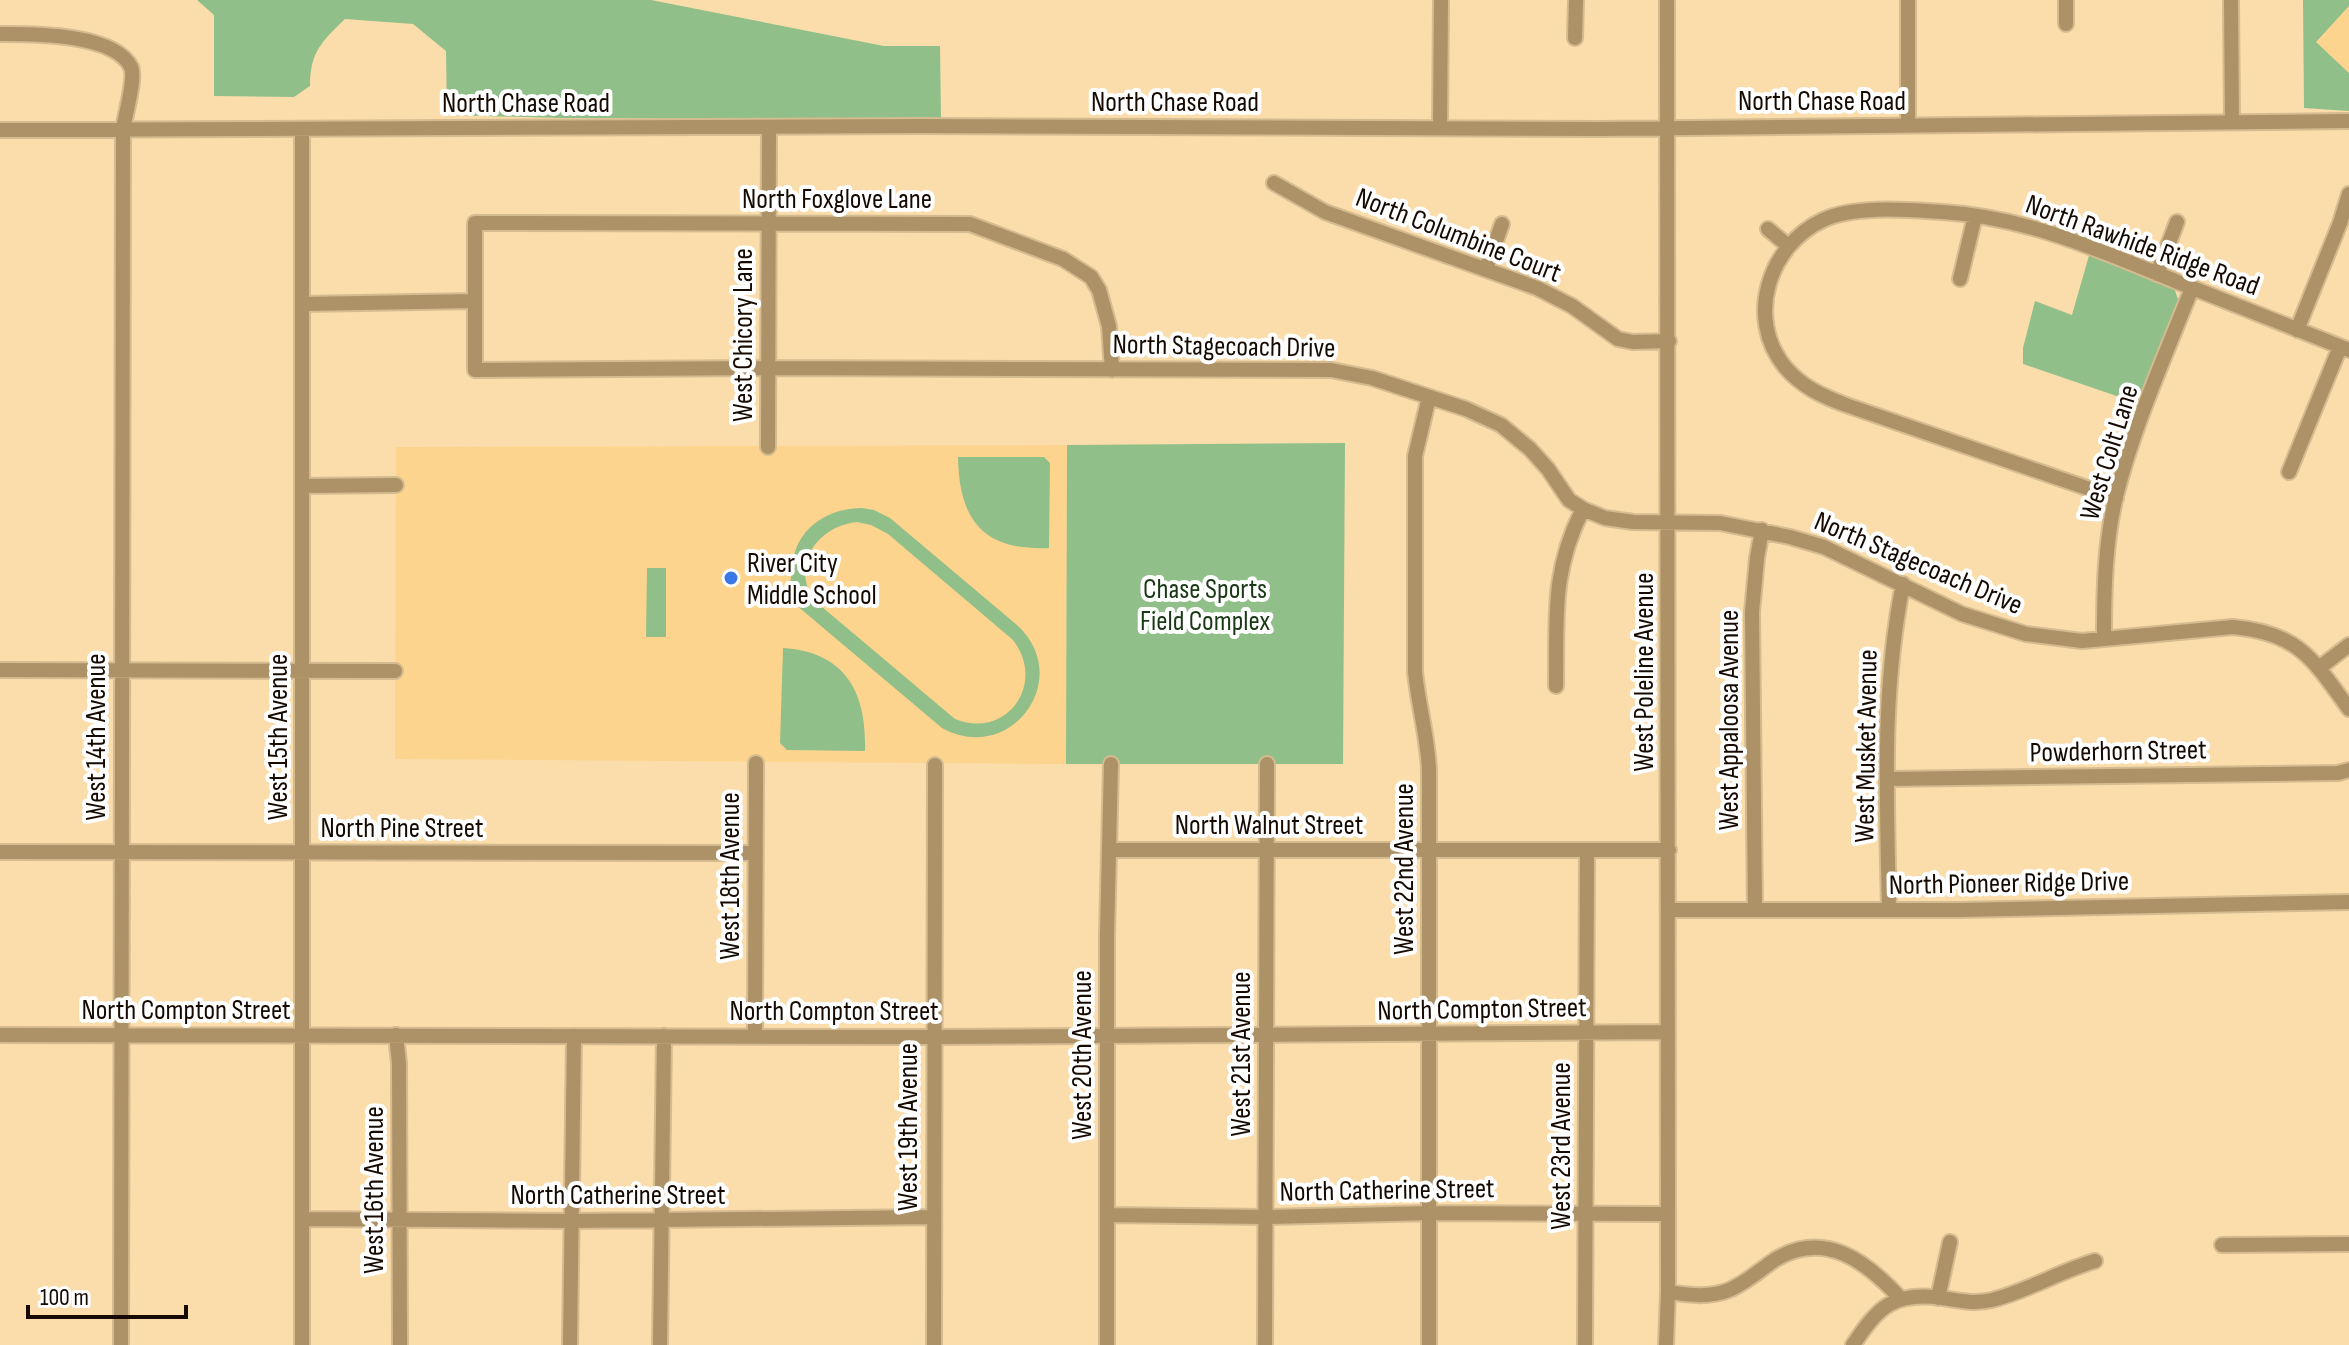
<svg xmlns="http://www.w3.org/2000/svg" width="2349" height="1345" font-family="'Sofia Sans Condensed',sans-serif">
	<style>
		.built { fill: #fdd48d }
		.green { fill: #91bf89; fill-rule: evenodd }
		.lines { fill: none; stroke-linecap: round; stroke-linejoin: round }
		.minor-casing { stroke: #d5bb90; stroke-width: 18 }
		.minor { stroke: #ac9266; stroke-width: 14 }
		.poi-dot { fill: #3a78e7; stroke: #fff; stroke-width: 3 }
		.labels { text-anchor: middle; stroke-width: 8; stroke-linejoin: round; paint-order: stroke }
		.street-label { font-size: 28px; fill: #150900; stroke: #fff }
		.poi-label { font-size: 28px; fill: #150900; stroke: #fff; text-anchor: start }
		.park-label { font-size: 28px; fill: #193814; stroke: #fff }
	</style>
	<rect width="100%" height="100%" fill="#faddab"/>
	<!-- built -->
	<path class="built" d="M2349,6V73L2316,42Z
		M1067,445L1066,764L395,759L396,447Z"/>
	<!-- green -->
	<path class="green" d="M197,0H651L884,46H940L941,119L560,118L447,115L446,51L413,24L345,19C321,42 310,53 310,86L294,97L214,96V15Z
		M2303,0H2349V6L2316,42L2349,73V111L2304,108Z
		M2090,252L2174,288L2178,299L2177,305L2137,403L2023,364V348L2035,301L2072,315Z
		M1345,443L1343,764H1066L1067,445Z
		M958,457H1044L1050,463L1049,548C983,551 959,520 958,457Z
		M862,508L874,510L890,518L1017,625C1075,678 1011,766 942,728L783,594C795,580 789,577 793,560C799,526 830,508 862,508ZM857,522L871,525L888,534L1013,640C1047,684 1006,740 955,719L815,601C789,565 818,526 857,522Z
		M647,568H666V637H646Z
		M783,648C846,652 867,693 865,751L787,750L780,743Z"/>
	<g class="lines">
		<!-- minor casing -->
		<g class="minor-casing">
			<path id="minor" d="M2066,0V24
				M2231,0L2232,122
				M0,34C32,34 114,33 131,67C136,78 125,116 123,129L121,1345
				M1575,38L1576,0
				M1908,126V0
				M1440,128L1441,0
				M0,130L920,126L1600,129L2349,121
				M302,130V1345
				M1274,183L1325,212L1537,288L1572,306L1618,339L1633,342L1669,341
				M1768,229L1787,245
				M1486,269L1502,224
				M2157,274L2177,222
				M1960,279L1975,216
				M303,304L474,301
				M2297,330L2340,223L2349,194
				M1112,370L1109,326L1099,290L1091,277L1063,259L970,224L475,223V370L768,368L1331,370L1372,378L1466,409L1501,425L1530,449L1548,469L1569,500L1583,509L1605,518L1633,522L1720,523L1790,537L1824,547L1962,614L2026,634L2082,641L2233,627C2299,633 2313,659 2349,709
				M1429,397L1415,456V671C1418,705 1428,737 1429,771V1345
				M768,447L769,127
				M2289,472L2340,347
				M302,486L396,485
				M2116,498L1846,405C1822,396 1802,387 1785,367C1745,318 1769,245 1823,220C1855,205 1909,210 1943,212C2025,217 2100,250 2175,281C2233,304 2291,327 2349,350
				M2104,637C2104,590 2105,542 2116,496C2134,425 2165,356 2192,288
				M2319,668L2349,645
				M0,670L395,671
				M1556,686C1557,619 1551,571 1583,509
				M1887,779L2338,773L2349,770
				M1109,850H1669
				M0,852L755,853
				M1669,910H1958L2349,902
				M1755,910L1752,612L1757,558L1762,530
				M1889,910C1887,799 1881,693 1903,584
				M0,1035L933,1037L1668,1032
				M396,1035L399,1063L400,1345
				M755,1036L756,763
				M1108,1215L1265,1217L1430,1213L1668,1214
				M303,1219L572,1221L933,1217
				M2222,1245L2349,1244
				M1668,1292C1689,1295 1709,1298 1729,1290C1746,1283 1761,1269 1776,1259C1825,1230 1866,1261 1900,1298
				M1938,1298L1950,1242
				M570,1345L574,1036
				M660,1345L664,1036
				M934,1345L935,765
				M1107,1345V935L1111,764
				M1265,1345L1267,764
				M1585,1345L1587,851
				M1666,1345L1668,1292L1667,0
				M1853,1345C1879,1306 1894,1291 1943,1298C1960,1301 1975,1304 1992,1300C2028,1291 2060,1271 2095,1261"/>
		</g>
		<!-- minor -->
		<use href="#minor" class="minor"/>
	</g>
	<!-- markers -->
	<circle class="poi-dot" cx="731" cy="578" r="8"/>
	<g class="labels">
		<!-- street labels -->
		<g class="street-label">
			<text x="1822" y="110">North Chase Road</text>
			<text x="1175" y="111">North Chase Road</text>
			<text x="526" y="112">North Chase Road</text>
			<text x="837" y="208">North Foxglove Lane</text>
			<text transform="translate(1459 234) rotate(21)" y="10">North Columbine Court</text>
			<text transform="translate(2143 244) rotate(20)" y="10">North Rawhide Ridge Road</text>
			<text transform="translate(742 335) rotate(-90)" y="10">West Chicory Lane</text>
			<text transform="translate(1224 345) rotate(1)" y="10">North Stagecoach Drive</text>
			<text transform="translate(2108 452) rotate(-73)" y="10">West Colt Lane</text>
			<text transform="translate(1919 562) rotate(23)" y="10">North Stagecoach Drive</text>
			<text transform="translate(1643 672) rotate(-90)" y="10">West Poleline Avenue</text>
			<text transform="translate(1728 720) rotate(-90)" y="10">West Appaloosa Avenue</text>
			<text transform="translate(95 737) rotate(-90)" y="10">West 14th Avenue</text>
			<text transform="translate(277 737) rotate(-90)" y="10">West 15th Avenue</text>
			<text transform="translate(1865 746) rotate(-89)" y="10">West Musket Avenue</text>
			<text transform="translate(2118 750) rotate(-1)" y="10">Powderhorn Street</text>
			<text x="1269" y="834">North Walnut Street</text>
			<text x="402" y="837">North Pine Street</text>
			<text transform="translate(1403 869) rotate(-90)" y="10">West 22nd Avenue</text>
			<text transform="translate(729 876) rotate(-90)" y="10">West 18th Avenue</text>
			<text transform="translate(2009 882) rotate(-1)" y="10">North Pioneer Ridge Drive</text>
			<text transform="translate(1482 1008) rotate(-1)" y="10">North Compton Street</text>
			<text x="186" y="1019">North Compton Street</text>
			<text x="834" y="1020">North Compton Street</text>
			<text transform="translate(1240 1054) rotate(-90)" y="10">West 21st Avenue</text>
			<text transform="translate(1081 1055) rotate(-90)" y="10">West 20th Avenue</text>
			<text transform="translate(907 1127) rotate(-90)" y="10">West 19th Avenue</text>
			<text transform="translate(1560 1146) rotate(-90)" y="10">West 23rd Avenue</text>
			<text transform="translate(1387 1189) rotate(-1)" y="10">North Catherine Street</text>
			<text transform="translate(373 1190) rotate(-90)" y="10">West 16th Avenue</text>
			<text x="618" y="1204">North Catherine Street</text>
		</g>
		<!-- poi labels -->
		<g class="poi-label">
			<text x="747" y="572">River City<tspan x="747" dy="32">Middle School</tspan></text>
		</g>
		<!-- park labels -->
		<g class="park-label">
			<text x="1205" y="598">Chase Sports<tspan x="1205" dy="32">Field Complex</tspan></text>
		</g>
	</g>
	<!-- scale -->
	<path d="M28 1305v12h158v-12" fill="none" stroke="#150900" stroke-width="4"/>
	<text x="40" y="1305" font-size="24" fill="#150900" stroke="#ffffff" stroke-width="6" paint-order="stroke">100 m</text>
</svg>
